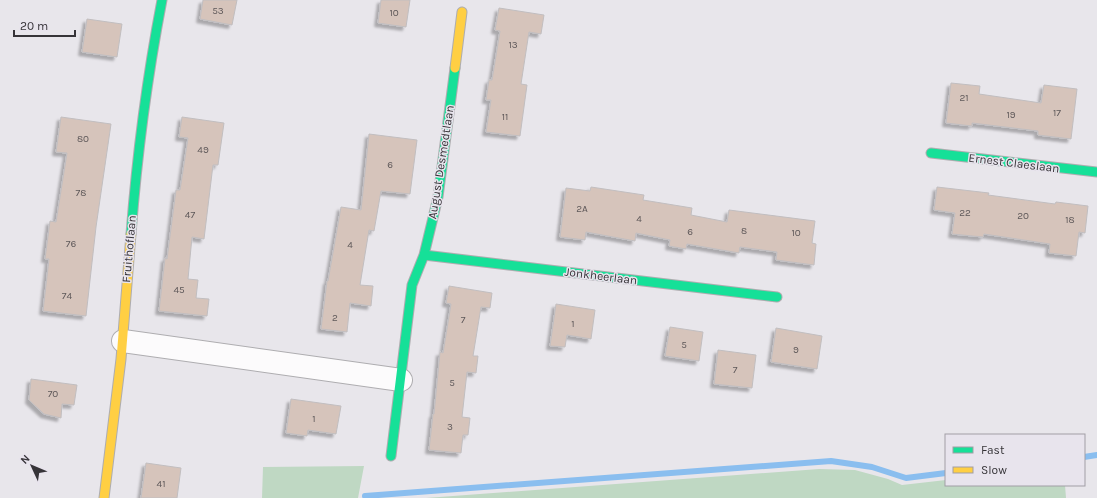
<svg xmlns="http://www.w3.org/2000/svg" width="1097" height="498" font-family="Karla,sans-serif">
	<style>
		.green { fill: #bfd8c3 }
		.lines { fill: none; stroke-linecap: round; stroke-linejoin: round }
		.stream { stroke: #8abeef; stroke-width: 6 }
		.building { fill: #d6c4bb; stroke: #c1bec0; filter: url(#shadow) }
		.street-casing { stroke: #aeadb0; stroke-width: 24 }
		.fast-casing { stroke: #aeadb0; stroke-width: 11 }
		.slow-casing { stroke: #aeadb0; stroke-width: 11 }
		.street { stroke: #fcfbfc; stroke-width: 22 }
		.fast { stroke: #16e098; stroke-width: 9 }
		.slow { stroke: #ffcf43; stroke-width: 9 }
		.labels { text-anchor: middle; stroke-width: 3; stroke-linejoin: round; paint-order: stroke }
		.number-label { font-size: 10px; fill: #5e5859 }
		.street-label { font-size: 12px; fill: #363438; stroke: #e8e4ed }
	</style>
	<defs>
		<filter id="shadow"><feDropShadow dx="-3.5" dy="3.5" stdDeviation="1" flood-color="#0004"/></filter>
	</defs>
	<rect width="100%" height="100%" fill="#e8e6eb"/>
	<!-- green -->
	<path class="green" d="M364,466L358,498H262L263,467Z
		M819,469L855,470L888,479L902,485L946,480V485H1065L1066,498H426Z"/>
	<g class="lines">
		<!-- stream -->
		<path class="stream" d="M1084,457L1097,455
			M365,496L831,461L872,467L906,478L946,473"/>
	</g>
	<!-- building -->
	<path class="building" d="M203,0H237L232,25L200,19Z
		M381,0H410L406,27L378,23Z
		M499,8L544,15L541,34L529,32L521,84L527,85L520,136L486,132L491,100H486L489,80H492L500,31L495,30Z
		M87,19L122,24L117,57L82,52Z
		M951,83L980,86L979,94L1041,103L1044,85L1077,89L1071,139L1038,135V131L972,123V126L946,123Z
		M61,117L111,124L96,227L86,316L43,311L49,259H45L50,221L56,222L67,153L56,152Z
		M182,117L224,123L218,165H213L204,239L192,237L188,279L198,280L196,298L209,299L207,316L159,311L165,258L167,259L176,190H180L188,138L179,137Z
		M369,134L417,140L410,194L381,191L374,231L369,230L360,285L373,286L371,306L350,303L347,332L321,329L327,281H328L341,207L361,210Z
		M591,187L644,195L643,200L692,208L691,215L727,222L729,210L815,221L812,243L816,244L814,265L776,260L777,252L740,247L739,253L687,244L686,249L669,246L670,240L636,233L635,241L586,232L585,240L560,237L566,188L590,191Z
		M937,187L989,193L988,195L1055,204L1056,202L1088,206L1085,233L1079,232L1076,256L1049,253L1050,244L984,234L983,237L952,234L955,213L934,210Z
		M449,286L492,293L490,308L481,307L473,356H478L476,373L467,372L462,417L470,418L468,435H463L461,453L429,450L433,414H434L440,352L443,353L451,304L446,303Z
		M556,304L595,310L591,339L567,335L565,347L550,346Z
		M670,327L703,332L699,361L665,356Z
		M776,328L822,336L817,369L771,362Z
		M718,350L756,355L752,388L714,384Z
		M31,379L77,385L74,405L62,404L61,418L44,414L29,400Z
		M291,399L341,406L336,434L308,430L307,436L286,433Z
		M146,463L181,468L177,498H141Z"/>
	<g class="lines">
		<!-- street casing -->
		<g class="street-casing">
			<path id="street" d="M123,341L401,380"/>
		</g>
		<!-- fast casing -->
		<g class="fast-casing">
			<path id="fast" d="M931,153L1097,172
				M131,234C137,155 147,78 162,0
				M424,255L777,297
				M391,456L412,285L424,255L438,197L455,68"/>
		</g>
		<!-- slow casing -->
		<g class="slow-casing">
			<path id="slow" d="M455,68L462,12
				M104,498L121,359L131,234"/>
		</g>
		<!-- street -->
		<use href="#street" class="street"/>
		<!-- fast -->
		<use href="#fast" class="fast"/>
		<!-- slow -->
		<use href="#slow" class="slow"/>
	</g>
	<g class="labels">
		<!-- number labels -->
		<g class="number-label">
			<text x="218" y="14">53</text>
			<text x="394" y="16">10</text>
			<text x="513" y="48">13</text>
			<text x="964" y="101">21</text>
			<text x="1057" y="116">17</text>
			<text x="1011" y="118">19</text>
			<text x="505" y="120">11</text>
			<text x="83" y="142">80</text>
			<text x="203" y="153">49</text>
			<text x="390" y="168">6</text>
			<text x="81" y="196">78</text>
			<text x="582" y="212">2A</text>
			<text x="965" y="216">22</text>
			<text x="190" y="218">47</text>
			<text x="1023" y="219">20</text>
			<text x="639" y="222">4</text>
			<text x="1070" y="223">18</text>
			<text x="744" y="234">8</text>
			<text x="690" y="235">6</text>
			<text x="796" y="236">10</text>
			<text x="71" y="247">76</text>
			<text x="350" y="248">4</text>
			<text x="179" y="293">45</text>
			<text x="67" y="299">74</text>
			<text x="335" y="321">2</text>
			<text x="463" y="323">7</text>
			<text x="573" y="327">1</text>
			<text x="684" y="348">5</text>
			<text x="796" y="353">9</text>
			<text x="735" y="373">7</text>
			<text x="452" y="386">5</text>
			<text x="53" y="397">70</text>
			<text x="314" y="422">1</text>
			<text x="450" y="430">3</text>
			<text x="161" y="487">41</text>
		</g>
		<!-- street labels -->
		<g class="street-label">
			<text transform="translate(441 162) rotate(-81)" y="4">August Desmedtlaan</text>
			<text transform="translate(1014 163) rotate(7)" y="4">Ernest Claeslaan</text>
			<text transform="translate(129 249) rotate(-85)" y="4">Fruithoflaan</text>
			<text transform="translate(601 276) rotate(7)" y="4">Jonkheerlaan</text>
		</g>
	</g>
	<!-- legend -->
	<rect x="945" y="434" width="140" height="52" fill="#e8e4ed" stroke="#a19ea5"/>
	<rect x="953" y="447" width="20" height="6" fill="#16e098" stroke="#a19ea5"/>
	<text x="981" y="454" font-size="12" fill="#363438">Fast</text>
	<rect x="953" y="467" width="20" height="6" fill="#ffcf43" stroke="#a19ea5"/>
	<text x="981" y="474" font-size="12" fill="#363438">Slow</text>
	<!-- north arrow -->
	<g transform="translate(32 466) rotate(314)" stroke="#e8e4ed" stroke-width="3" paint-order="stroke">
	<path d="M0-3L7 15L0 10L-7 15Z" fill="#363438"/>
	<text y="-6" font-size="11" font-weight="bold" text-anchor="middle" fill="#363438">N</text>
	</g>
	<!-- scale -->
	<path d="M14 30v6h61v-6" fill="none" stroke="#363438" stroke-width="2"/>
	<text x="20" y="30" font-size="12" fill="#363438" stroke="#e8e4ed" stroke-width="3" paint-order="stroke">20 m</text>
</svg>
